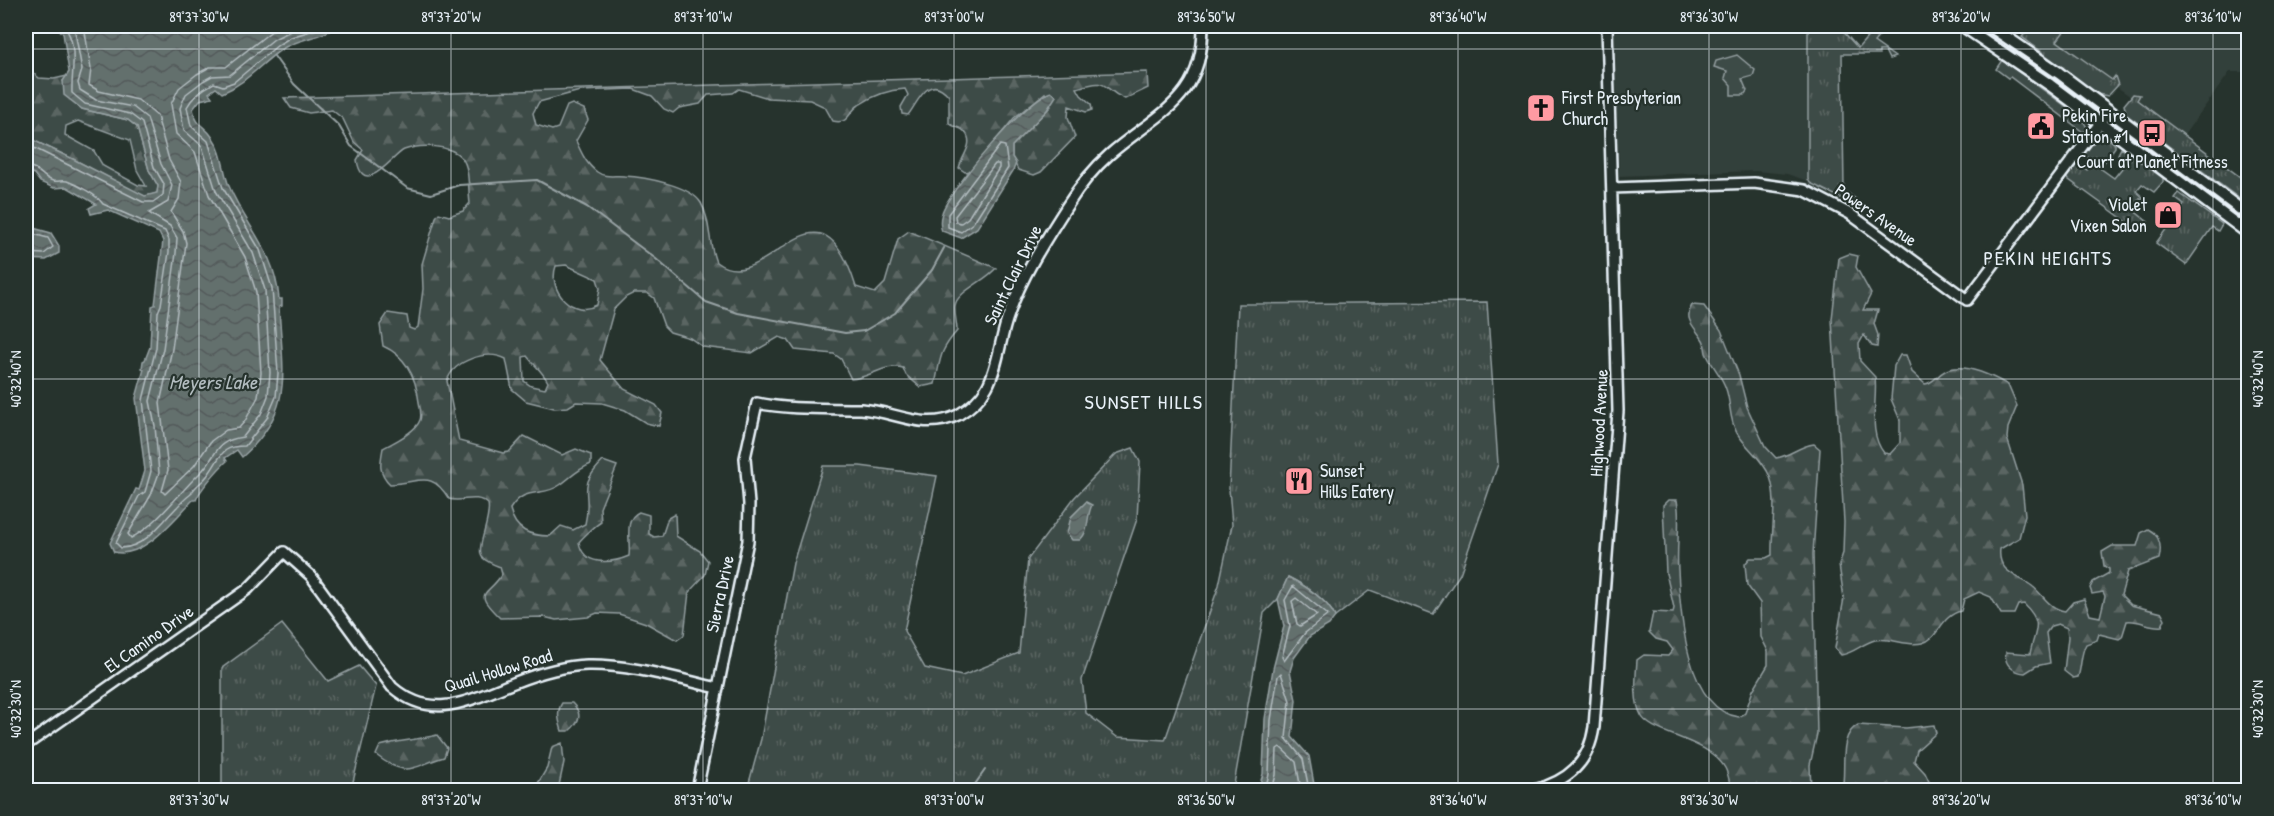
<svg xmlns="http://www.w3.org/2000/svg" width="2274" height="816" font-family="'Patrick Hand',sans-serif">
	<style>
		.built { fill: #333f3a }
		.grass { fill: url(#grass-tufts); stroke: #939ea0; stroke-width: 1.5 }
		.forest { fill: url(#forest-firs); stroke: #939ea0; stroke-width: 1.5; fill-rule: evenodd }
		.park { fill: #3e4b47; stroke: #939ea0; stroke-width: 1.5 }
		.water { fill: url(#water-waves); stroke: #98a3a5; stroke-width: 1.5 }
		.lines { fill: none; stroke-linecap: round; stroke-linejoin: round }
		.shore { stroke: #b3bdc0; stroke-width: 1.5 }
		.stream { stroke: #98a3a5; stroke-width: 2 }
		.minor-casing { stroke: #e8f1f8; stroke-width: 14 }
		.major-casing { stroke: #e8f1f8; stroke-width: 15 }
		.minor { stroke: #26332d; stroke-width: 9 }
		.major { stroke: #26332d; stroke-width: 10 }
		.ticks { fill: none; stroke: #e8f1f8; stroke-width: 1.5; stroke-opacity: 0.45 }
		.labels { text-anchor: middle; stroke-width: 4.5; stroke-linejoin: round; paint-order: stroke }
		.poi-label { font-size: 18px; fill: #e8f1f8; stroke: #26332d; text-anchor: start }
		.street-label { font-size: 18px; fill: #e8f1f8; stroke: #26332d }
		.neighbourhood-label { font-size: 20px; letter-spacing: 1.5px; fill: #e8f1f8; stroke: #26332d }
		.water-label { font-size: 20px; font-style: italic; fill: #b3bdc0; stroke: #26332d }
		.neatline { fill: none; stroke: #e8f1f8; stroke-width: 2 }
		.ticks-label { font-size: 15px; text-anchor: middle; fill: #e8f1f8 }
	</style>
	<defs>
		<pattern id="grass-tufts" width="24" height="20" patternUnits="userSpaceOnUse" patternTransform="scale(1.5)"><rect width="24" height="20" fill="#3e4b47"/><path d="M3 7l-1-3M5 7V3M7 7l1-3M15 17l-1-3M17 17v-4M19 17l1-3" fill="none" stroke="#5a6562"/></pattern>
		<pattern id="forest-firs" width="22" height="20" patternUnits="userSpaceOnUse" patternTransform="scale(1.5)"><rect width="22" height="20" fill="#3e4b47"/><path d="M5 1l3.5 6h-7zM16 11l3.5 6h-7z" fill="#5a6562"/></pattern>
		<pattern id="water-waves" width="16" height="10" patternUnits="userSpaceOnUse" patternTransform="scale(1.5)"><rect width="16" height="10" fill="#636f6d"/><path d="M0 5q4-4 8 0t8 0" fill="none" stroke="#535a5a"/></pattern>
	</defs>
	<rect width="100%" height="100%" fill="#26332d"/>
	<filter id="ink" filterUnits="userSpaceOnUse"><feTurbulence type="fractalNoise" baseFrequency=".0167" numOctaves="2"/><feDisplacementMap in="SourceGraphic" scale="12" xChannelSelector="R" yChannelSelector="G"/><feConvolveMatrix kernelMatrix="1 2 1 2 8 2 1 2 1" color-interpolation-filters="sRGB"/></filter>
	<g filter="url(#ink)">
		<!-- built -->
		<path class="built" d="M1614,26H1808V181L1787,174L1756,171L1619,176Z
			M2064,26H2248V72H2230L2184,135L2053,41Z"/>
		<!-- grass -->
		<path class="grass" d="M1808,26H1845L1841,29L1858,48L1877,26L1885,29L1874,42L1895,57L1889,59L1885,51H1879V54H1842L1844,190L1857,200L1849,206L1844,205L1843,199L1810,183L1808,179Z
			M2026,26H2068L2057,41L2112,80L2115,76L2118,85L2108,96L2097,94L2022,37L2029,28Z
			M2002,60L2082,118L2088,130L2083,132L2010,77L2008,78L1996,69Z
			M2133,94L2140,95L2137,100L2248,183V205L2127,115L2124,105Z
			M2103,135L2115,144V147L2100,168L2114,178L2127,162L2118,154L2121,148L2163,178V182L2154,192L2142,184L2136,191L2146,200L2140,198L2132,209L2148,222L2141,232L2065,177L2076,162L2087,170L2093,161L2082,154L2096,137Z
			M2179,193L2222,224L2218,231L2212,227L2186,265L2156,243L2184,205L2175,198Z
			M1487,302L1498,464L1460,574L1433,614L1370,590L1335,617C1328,600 1304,585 1288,577L1278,599L1264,613L1233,790H747L761,739L793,563L823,466H860L937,476L904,631L925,668L962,676L1019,653L1028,559L1074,498L1116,454L1133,448L1140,462L1137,519L1082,680L1086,713L1117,737L1165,740L1219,585L1232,525L1229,489L1238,304Z
			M282,624L328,681L359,666L376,686L351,790H222V668Z"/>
		<!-- forest -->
		<path class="forest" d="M26,67L39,78L54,79L67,76L63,81L82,109L128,120L137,127L149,170L158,186L157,193L145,197L73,159L26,137ZM78,121L130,140L137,170L146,186L138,185L103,166L94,151L65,135L66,126Z
			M1147,72L1148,88L1125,99C1099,88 1112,77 1077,88L1081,95L1091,104L1092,110L1086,112L1069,106L1068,117L1075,137L1041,172L1034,175L1018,170L1012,157V146L1051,106L1045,93L1014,118L971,171L965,172L959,168C962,155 975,144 965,132C960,126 954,128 949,123V96C928,70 917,105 908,115L902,114L901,107L908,95L905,89C889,90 872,96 859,105C848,112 849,125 833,121L825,107L810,100L768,98L739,89L733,93L708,95L700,104L679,108L673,113L664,109L652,96L633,89L580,91L539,102L533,113L536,125L552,130L558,128L567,106L572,104L584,109L588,120L576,141C581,152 586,164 597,172C605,178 614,175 624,176C644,177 690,185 701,203C711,220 708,244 716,262C767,301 817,161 856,287L875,293L885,283L898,239L909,231L996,268C986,281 956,292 955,306C954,314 957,323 957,331C938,353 941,359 935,384L920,387L906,375L903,368C885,363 870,378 851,379L841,359L834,354L795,350L788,340L779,337L752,353L703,347L690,338L670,332L664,326L654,298L647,293H634L626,297L614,309L600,360L624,389L656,405L662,413L659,426L646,423L625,410L602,403L576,402L568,407L554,408L526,401L512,389L506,359C487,349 454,360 447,381L459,441L503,453L509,452L524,436L562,455L576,449L591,455V464C578,469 571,477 560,485C542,498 525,485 510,509C515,531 530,536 550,536L561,526L573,530L585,524C593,490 575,489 603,461L617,466L600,508L601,522C596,525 583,537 579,542C583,566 610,564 629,556C631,541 623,519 639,512L649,515V534L654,537L662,536L668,518L675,514L676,536L700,551L708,561L705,575L689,592L684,635L677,640L646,623L619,614L597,613L588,617L556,620L544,617L500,618C471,590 488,597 502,574L500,567C495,565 487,562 483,558C474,550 492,519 488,504C475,493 463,503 449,499C431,469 420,483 390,484C378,472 380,464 383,448C393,443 416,432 420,420C422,415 420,407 419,402C416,377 406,356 383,346L380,325L388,313L407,316L409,328L414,330L418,327L423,289L422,264L436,217L439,213L449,216L463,211L470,203C468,190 470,168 462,158C450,144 419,144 404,150C393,155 363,199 357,160L363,150L354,142L343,119L332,110L309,113L291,108L284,98ZM566,265L597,279L600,288L597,305C573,318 547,291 556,266ZM527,356C534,365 543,372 548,382L545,389L531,386L524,381L523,357Z
			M1849,254L1858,256L1856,267L1871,294L1863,310H1878L1874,324L1878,335L1877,347L1872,346L1864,335L1859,344L1860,361L1875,377C1878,401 1867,432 1884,453L1890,454L1900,443V420L1891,399L1894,366L1900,355H1906L1912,372L1925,384C1934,383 1937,375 1945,371C1963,361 1992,376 2008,385L2017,406L2008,428L2007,438L2022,485L2025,515L2019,538L2000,549C1997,572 2017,575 2032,586C2044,595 2048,608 2065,611L2073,602L2084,599L2090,615L2100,617L2105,596L2103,592L2092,594L2090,588L2093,582L2109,573V569L2104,566L2102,552L2112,546H2137L2141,533L2148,529C2160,535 2162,547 2159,559L2128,571L2121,595L2131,605L2162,613L2165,619L2162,626C2150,628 2139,619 2127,621L2122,637L2119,639L2099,634L2097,640L2086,644C2080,655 2082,665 2078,677L2073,678L2064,671L2068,637L2067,628L2058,624L2051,626L2046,633L2050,663L2036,666L2025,673C2014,672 2003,665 2006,652L2030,654C2034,630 2045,625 2024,604L2018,605L2014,614H2001L1991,597L1979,592L1964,599L1961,611C1940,616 1939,639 1922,643C1908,647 1890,637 1875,640C1863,643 1854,653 1841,655L1835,648L1844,598L1839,565L1843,553L1844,522L1832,319L1839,258Z
			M1692,305L1704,306L1721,330L1739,375L1747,407L1765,446L1776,458C1790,456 1799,446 1814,444L1820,449L1813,554L1817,734L1810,765L1811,790H1732C1729,783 1729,775 1725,768C1708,738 1650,735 1641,715C1633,700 1636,677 1637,660L1644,655L1668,656L1673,650L1667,642L1656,639L1649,632L1653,612L1673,613L1674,608L1666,573L1663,505L1668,500H1677C1681,523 1676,547 1678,570C1680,612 1686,710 1739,717L1745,713L1753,690L1768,665V651L1761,637L1760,603L1747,585L1745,564L1750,558H1766L1772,555C1771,531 1778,499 1770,477C1763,459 1747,449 1737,433C1729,420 1731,403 1726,389C1722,376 1711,365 1706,353C1705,349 1705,343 1703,340C1695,327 1683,320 1692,305Z
			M562,703H572C583,714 580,722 569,731H562C559,721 556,712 562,703Z
			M1858,725L1906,728L1934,725L1936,733L1917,750L1914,761L1925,773L1933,790H1842C1847,770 1837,736 1858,725Z
			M437,735L447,748L444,757C411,767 407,779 376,755L380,746C399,740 417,740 437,735Z
			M562,743L564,762L558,790H534L547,768L552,747Z"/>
		<!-- park -->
		<path class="park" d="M1737,55L1755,70L1753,76L1742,79L1747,91L1744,95H1731V85L1725,78L1727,71L1714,67L1716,61Z"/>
		<!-- water -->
		<path class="water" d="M54,26H338C322,38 299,38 282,49C261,63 247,83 222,93L216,88L209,93L212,97L200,100L193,109C197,128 204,124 213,138C223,152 223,171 229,186C246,227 275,250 279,299H282V306L279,307C282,369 296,410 242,457L237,450L225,458L227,461C218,469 199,491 196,500H193C174,519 143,560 114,552L110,543L136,489L139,490L145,471L136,398L144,369L142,368L143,361L145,360L150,347L152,306L155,305L163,241L159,233L108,210L91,214L89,208L96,204L67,187L54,188L40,182L34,174L26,171V137L73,159L145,196L157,193L158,186L149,170L137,127L128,120L82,109L64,95L63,81L69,72L63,33Z
			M1052,92L1056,96L1047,110L1012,146V157L1016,163L1013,171L977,228L961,238L942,231C940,226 940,219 942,213C948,191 1029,95 1052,92Z
			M26,226L51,233L59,246V253L46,260L26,259Z
			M1086,502L1092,505C1086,516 1090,531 1080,540H1072L1067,533L1071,517Z
			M1288,577C1304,585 1328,600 1335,617L1329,625L1310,636L1294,658L1290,671L1296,700L1292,737L1309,756L1315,790H1258L1263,774L1265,719L1273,669L1284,626L1278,599Z"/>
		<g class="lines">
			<!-- shore -->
			<path class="shore" d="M74,26L82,70L78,83L80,90L96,100L133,107L147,118L161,164L172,185L168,202L149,213L170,226L177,238L176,253L163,349L150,401L155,426L159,473L151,495L128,534L131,538C157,525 178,494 199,474C218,456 213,441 243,437L261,414L268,396L270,373L265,290L253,253L216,191L202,146L184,130L180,108L186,94L203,81L212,76L230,75L274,39L301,26
				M84,26L91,69L89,85L99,91L138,100L157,116L169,160L181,182L179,199L171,212L183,231L186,243L172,349L160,403L168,470L162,491L165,494L194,466L211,441L226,430L239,428L245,421L258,397L261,373L256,292L245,257L209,195L195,152L176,134L171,104L179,88L197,74L210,67H226L278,26
				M26,144L143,202H153L163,195L164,184L154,167L142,123L130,114L85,104L72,93C71,73 79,44 64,26
				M1000,145L1005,146L1008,168L973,223L961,232L948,227V214Z
				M995,164H999V168L968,218L961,223L956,222L955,216Z
				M26,166C39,167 42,178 53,181C58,182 62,180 67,181C78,185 97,195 103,204L165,231L169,240V252L161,305L158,312L156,348L143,400L151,471L145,492L139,496L116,543L121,548C151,547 169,510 191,494C195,485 202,483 207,476C222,457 219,446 245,446L267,418L276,397L278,373L272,288L260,250L223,188L208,141L191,126L187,107C193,96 204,88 214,83L223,86L234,82L278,45L291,37L327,26
				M26,232L48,238L53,247L44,254L26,253
				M1293,586L1328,615L1305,633L1284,661L1282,657L1290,626L1285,600Z
				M1296,598L1317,615L1300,626L1297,624L1292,601Z
				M1265,790L1269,774L1271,720L1278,676L1281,673L1290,701L1286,738L1303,759L1309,790
				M1272,790L1276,775L1277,749L1280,747L1296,762L1301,790"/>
			<!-- stream -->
			<path class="stream" d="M274,56L294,84L339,126L351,146L407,188L431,194L459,185L537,180L587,207L656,259L706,302L738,313L845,333L864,331L895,313L932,270L944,248
				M971,790L985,770"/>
			<!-- minor casing -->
			<g class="minor-casing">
				<path id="minor" d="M1612,188L1754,183L1804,190L1850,214L1967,300L2109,111
					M26,745L248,589L284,552L311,576L392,687C434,723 471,699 516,682C539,673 562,666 587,665C630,664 675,678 718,688
					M697,790L748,541L749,504L745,458L757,403C791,410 825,408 861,409C895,411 924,432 958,415C970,408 980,400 987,387C999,365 1000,337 1009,314C1022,276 1046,239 1067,206C1079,187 1093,169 1110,154C1159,112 1203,100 1203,26
					M1534,790C1568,781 1589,763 1594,727L1618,411L1607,26"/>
			</g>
			<!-- major casing -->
			<g class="major-casing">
				<path id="major" d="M1963,26L2050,85L2248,233
					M1990,26L2059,73L2248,215"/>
			</g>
			<!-- minor -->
			<use href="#minor" class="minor"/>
			<!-- major -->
			<use href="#major" class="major"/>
		</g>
	</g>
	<!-- ticks -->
	<path class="ticks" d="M199,26V790M451,26V790M703,26V790M954,26V790M1206,26V790M1458,26V790M1709,26V790M1961,26V790M2213,26V790M26,49H2248M26,379H2248M26,709H2248"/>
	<!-- icons -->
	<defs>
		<g id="church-square" transform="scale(1.5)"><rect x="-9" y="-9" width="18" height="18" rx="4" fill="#ff9aa2" stroke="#26332d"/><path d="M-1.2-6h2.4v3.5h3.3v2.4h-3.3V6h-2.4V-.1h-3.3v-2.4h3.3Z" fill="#111"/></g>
		<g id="civic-square" transform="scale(1.5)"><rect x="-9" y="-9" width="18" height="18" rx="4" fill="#ff9aa2" stroke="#26332d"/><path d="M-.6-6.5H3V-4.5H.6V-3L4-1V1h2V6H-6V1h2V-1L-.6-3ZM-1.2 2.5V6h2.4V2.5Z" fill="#111"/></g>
		<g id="bus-square" transform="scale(1.5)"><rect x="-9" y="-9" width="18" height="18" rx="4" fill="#ff9aa2" stroke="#26332d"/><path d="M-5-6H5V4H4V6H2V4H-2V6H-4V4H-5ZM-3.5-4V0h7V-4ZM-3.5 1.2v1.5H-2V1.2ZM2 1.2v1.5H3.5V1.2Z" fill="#111"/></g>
		<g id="shop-square" transform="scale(1.5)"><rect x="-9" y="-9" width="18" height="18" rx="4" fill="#ff9aa2" stroke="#26332d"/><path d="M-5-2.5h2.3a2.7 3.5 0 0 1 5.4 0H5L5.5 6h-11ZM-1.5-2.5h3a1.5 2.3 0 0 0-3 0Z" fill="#111"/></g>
		<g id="restaurant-square" transform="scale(1.5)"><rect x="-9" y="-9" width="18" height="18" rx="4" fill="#ff9aa2" stroke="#26332d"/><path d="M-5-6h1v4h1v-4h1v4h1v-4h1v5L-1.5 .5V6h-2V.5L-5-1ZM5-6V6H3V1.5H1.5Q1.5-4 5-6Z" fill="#111"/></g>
	</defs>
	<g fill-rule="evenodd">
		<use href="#church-square" x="1541" y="108"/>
		<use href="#civic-square" x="2041" y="126"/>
		<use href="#bus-square" x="2152" y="133"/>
		<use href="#shop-square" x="2168" y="215"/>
		<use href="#restaurant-square" x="1299" y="481"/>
	</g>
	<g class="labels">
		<!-- poi labels -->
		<g class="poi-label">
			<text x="1562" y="104">First Presbyterian<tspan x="1562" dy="21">Church</tspan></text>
			<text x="2062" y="122">Pekin Fire<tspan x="2062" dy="21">Station #1</tspan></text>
			<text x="2152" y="168" text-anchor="middle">Court at Planet Fitness</text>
			<text x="2147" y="211" text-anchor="end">Violet<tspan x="2147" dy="21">Vixen Salon</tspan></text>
			<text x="1320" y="477">Sunset<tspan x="1320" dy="21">Hills Eatery</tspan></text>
		</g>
		<!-- street labels -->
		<g class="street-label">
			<text transform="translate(1876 215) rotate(35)" y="6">Powers Avenue</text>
			<text transform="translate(1013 275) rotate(-64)" y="6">Saint Clair Drive</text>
			<text transform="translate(1599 423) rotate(-87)" y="6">Highwood Avenue</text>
			<text transform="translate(720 594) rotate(-78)" y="6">Sierra Drive</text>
			<text transform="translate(149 639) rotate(-35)" y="6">El Camino Drive</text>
			<text transform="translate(498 671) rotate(-17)" y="6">Quail Hollow Road</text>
		</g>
		<!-- neighbourhood labels -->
		<g class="neighbourhood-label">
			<text x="2048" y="265">PEKIN HEIGHTS</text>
			<text x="1144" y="409">SUNSET HILLS</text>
		</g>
		<!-- water labels -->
		<g class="water-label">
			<text x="213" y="389">Meyers Lake</text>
		</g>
	</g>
	<!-- margin -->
	<rect width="2274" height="816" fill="none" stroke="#26332d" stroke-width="66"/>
	<rect x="33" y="33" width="2208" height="750" class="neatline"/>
	<g class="ticks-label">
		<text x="199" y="22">89°37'30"W</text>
		<text x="451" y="22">89°37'20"W</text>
		<text x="703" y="22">89°37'10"W</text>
		<text x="954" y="22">89°37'00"W</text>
		<text x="1206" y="22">89°36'50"W</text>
		<text x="1458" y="22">89°36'40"W</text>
		<text x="1709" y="22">89°36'30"W</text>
		<text x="1961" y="22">89°36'20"W</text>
		<text x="2213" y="22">89°36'10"W</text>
		<text transform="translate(16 379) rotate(-90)" y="5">40°32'40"N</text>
		<text transform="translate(2258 379) rotate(-90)" y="5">40°32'40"N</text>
		<text transform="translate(16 709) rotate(-90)" y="5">40°32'30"N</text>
		<text transform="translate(2258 709) rotate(-90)" y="5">40°32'30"N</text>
		<text x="199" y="805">89°37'30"W</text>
		<text x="451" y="805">89°37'20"W</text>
		<text x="703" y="805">89°37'10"W</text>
		<text x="954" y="805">89°37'00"W</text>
		<text x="1206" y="805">89°36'50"W</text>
		<text x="1458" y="805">89°36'40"W</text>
		<text x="1709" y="805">89°36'30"W</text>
		<text x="1961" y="805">89°36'20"W</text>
		<text x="2213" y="805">89°36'10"W</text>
	</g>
</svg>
